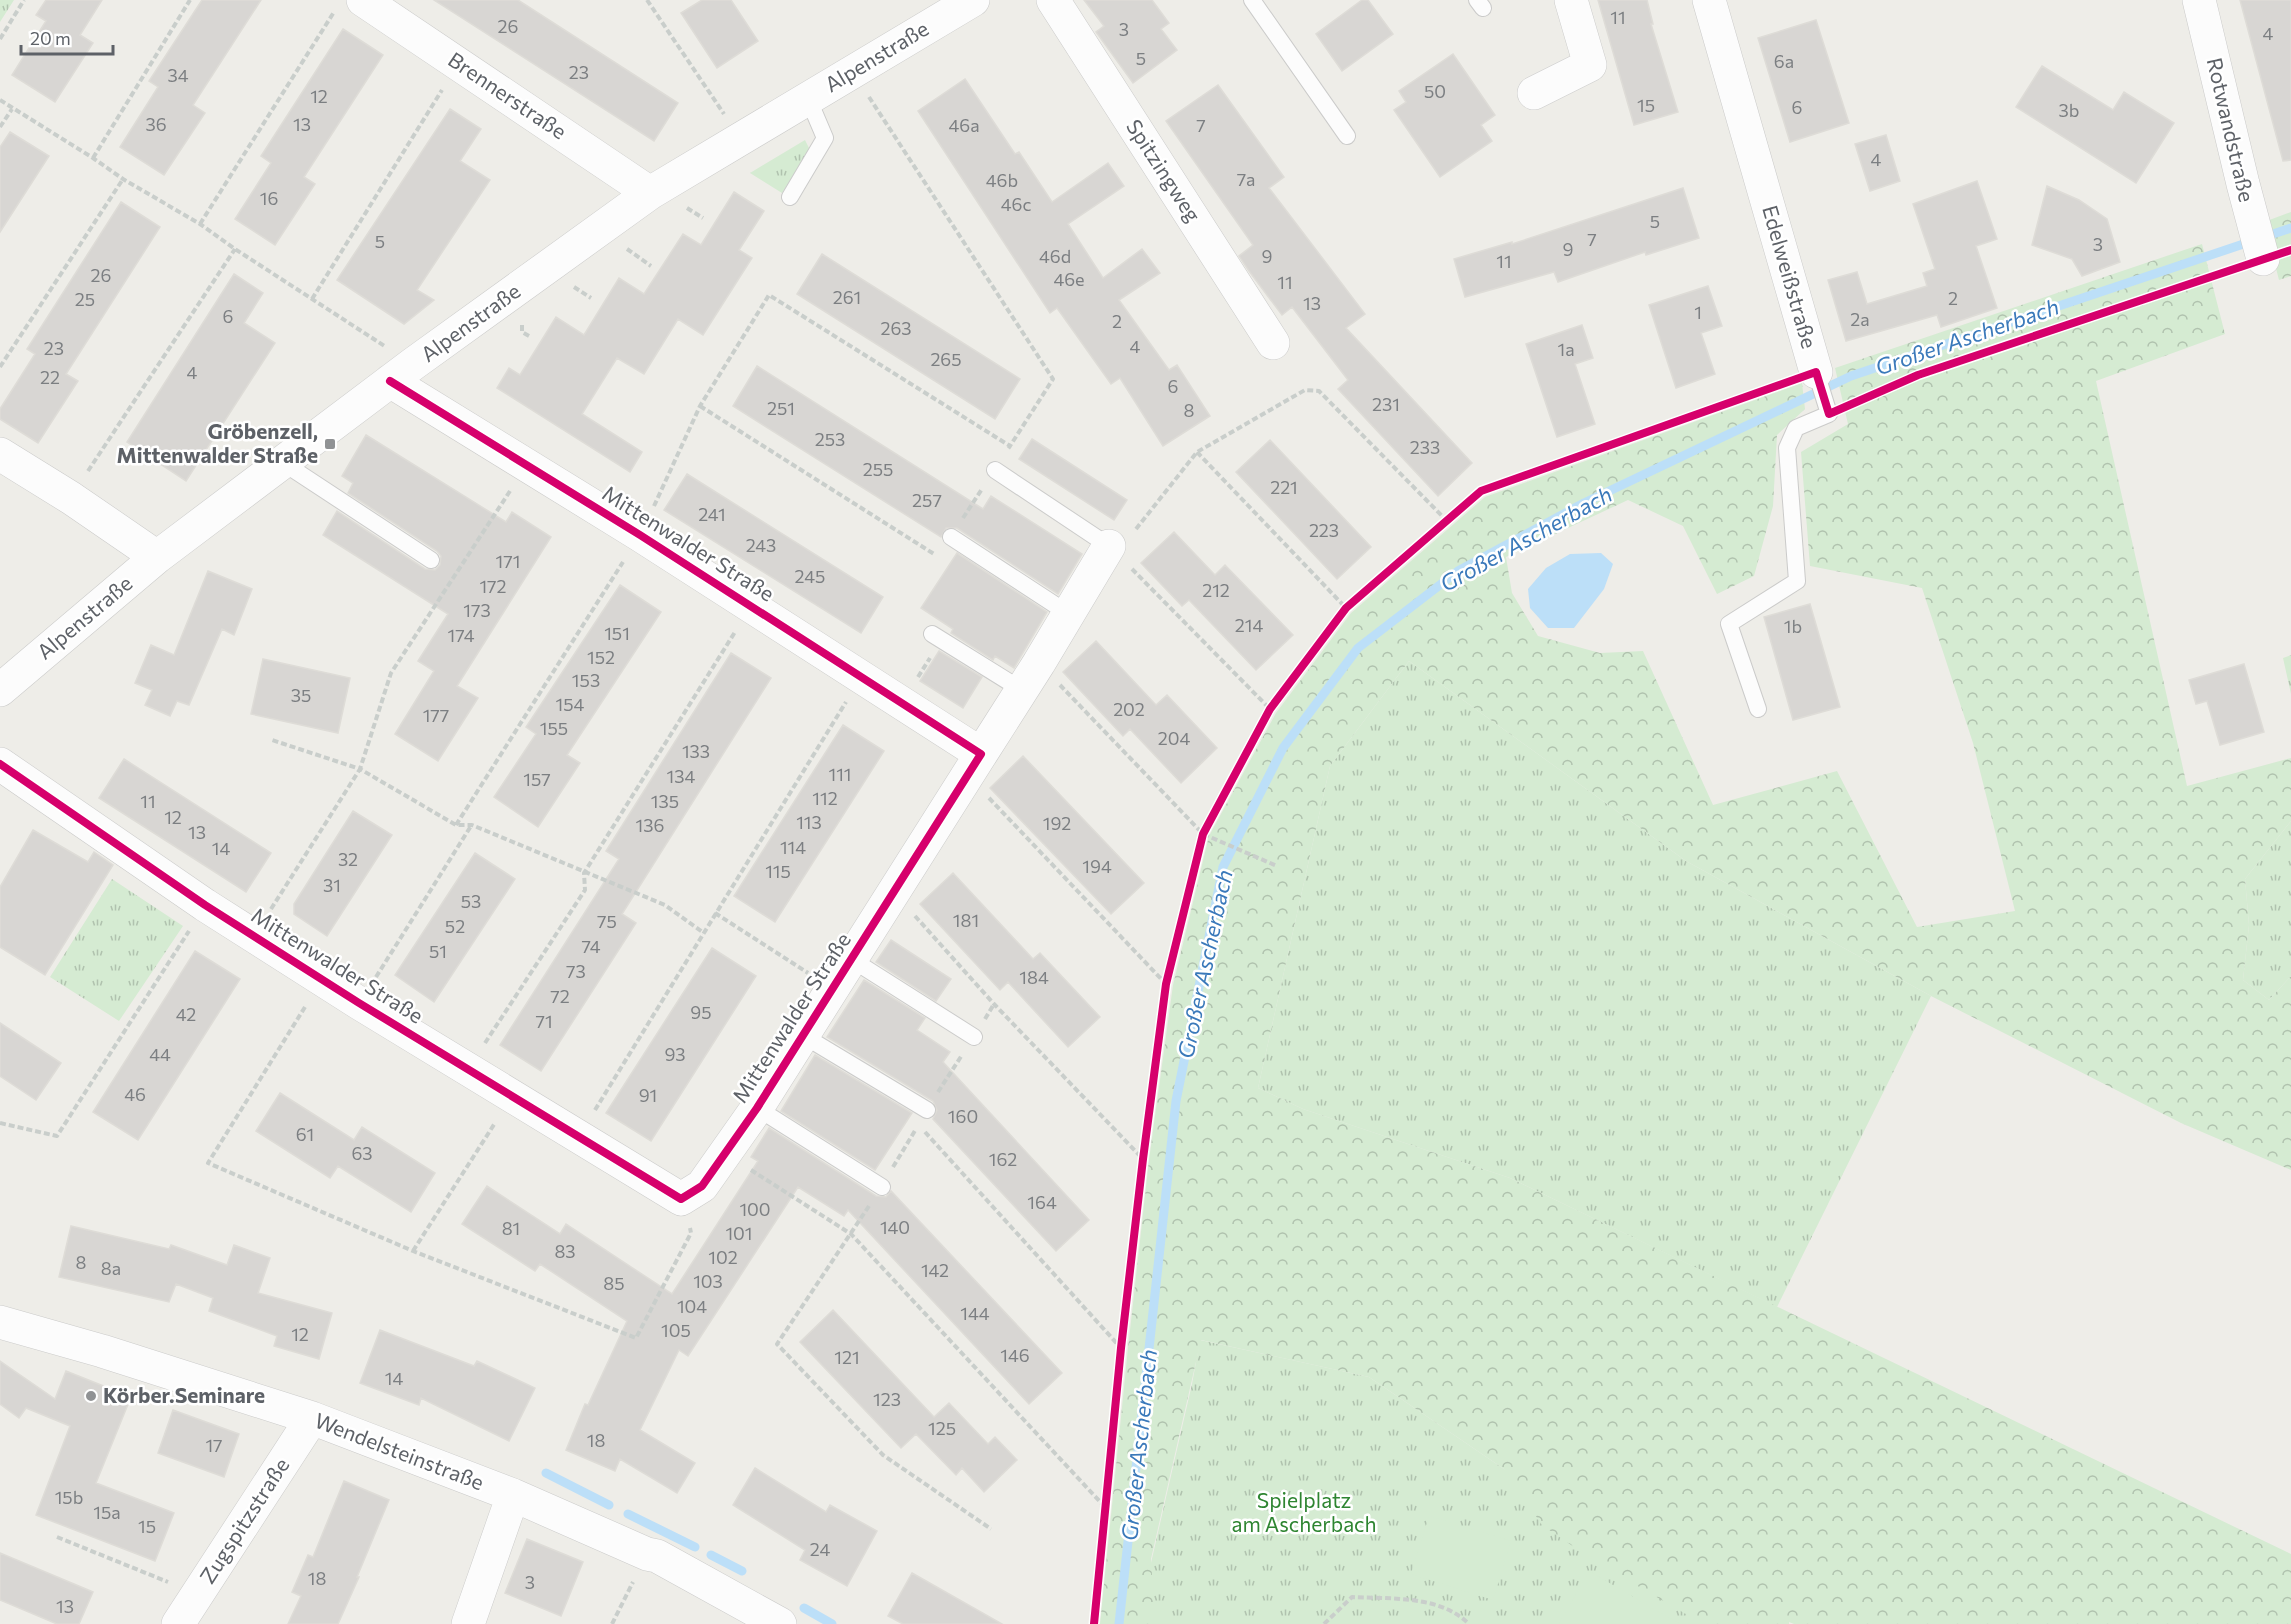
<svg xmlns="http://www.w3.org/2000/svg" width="2291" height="1624" font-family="Commissioner,sans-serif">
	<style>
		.grass { fill: url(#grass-tufts) }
		.forest { fill: url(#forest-crowns) }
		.pitch { fill: #d5ebd2 }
		.water { fill: #bcdff8 }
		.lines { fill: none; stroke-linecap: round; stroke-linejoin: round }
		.stream { stroke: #bcdff8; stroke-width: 9 }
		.building { fill: #d8d6d3; stroke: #dedcd7; stroke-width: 1.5 }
		.service-casing { stroke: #cbcbca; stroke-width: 18 }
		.minor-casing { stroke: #cbcbca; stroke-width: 34 }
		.path { stroke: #c9cecb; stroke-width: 4; stroke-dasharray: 6 3; stroke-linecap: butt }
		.service { stroke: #fcfcfc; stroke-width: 16 }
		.minor { stroke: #fcfcfc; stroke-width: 33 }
		.cycleway-casing { stroke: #fff; stroke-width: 11 }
		.cycleway { stroke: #d6006c; stroke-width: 8 }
		.poi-dot { fill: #909294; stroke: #fff; stroke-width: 2 }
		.labels { text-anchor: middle; stroke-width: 5; stroke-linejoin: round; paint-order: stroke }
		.number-label { font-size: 18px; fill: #7c7f82 }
		.street-label { font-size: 21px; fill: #5d6167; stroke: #fff }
		.poi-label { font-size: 21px; font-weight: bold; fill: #5d6167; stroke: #fff; text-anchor: end }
		.park-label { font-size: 21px; fill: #2e8531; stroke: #fff }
		.water-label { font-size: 22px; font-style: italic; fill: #3a79ba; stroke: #fff }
	</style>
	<defs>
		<pattern id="grass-tufts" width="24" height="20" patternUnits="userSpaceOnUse" patternTransform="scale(1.5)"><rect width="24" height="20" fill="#d5ebd2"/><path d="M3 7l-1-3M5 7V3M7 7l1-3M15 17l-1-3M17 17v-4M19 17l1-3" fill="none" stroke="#b0c2ae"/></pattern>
		<pattern id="forest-crowns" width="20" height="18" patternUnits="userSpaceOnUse" patternTransform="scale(1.5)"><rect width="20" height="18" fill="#d5ebd2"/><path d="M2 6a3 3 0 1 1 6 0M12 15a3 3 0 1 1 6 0" fill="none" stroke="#b0c2ae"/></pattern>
	</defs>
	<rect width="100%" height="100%" fill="#eeede8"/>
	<!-- grass -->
	<path class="grass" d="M0,0H14L0,22Z
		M805,140L810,150L782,193L750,173Z
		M2291,655V694L2283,658Z
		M1409,661L1686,861L1931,996L1777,1307L1510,1178L1303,1109L1258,1088L1330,766Z
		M2291,821V976L2269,1000L2243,980L2249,925L2245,879Z
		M112,879L183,926L119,1021L50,977Z
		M1200,1340L1369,1377L1504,1469L1751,1624H1137L1192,1384Z"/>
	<!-- forest -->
	<path class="forest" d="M2291,212V276L2279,280L2264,222Z
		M2202,244L2225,334L2096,381L2187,786L2291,758V821L2245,879L2249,925L2243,980L2269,1000L2291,976V1170L2181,1123L1931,996L1686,861L1409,661L1330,766L1258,1088L1303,1109L1510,1178L2291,1554V1624H1794L1789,1622V1624H1703L1593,1560L1542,1525L1504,1469L1369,1377L1201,1340L1151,1559L1155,1624H1100L1128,1348L1149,1160L1173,985L1209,836L1276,713L1351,613L1485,497L1802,383L1805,409L1777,435L1773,506L1754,576L1717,594L1683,526L1628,500L1506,557L1512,593L1538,636L1600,653L1643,651L1713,805L1837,771L1917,927L2015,911L1973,743L1922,588L1810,566L1801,452L1848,424L1835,368Z"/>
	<!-- pitch -->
	<path class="pitch" d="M1429,1516L1511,1541L1493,1600L1411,1574Z
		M1589,1571L1680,1624H1559Z"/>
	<!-- water -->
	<path class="water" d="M1601,553L1613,564L1604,589L1574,628H1548L1530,608L1528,589L1546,568L1570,554Z"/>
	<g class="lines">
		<!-- stream -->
		<path class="stream" d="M546,1473L609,1505
			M628,1514L695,1547
			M711,1555L742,1571
			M804,1608L832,1624
			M1119,1624L1176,1101L1223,867L1283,748L1358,648L1458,571L1584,503L1851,376L2291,228"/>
	</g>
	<!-- building -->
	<path class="building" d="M46,0H102L80,35L93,43L55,102L12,75L46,21L36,15Z
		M202,0H261L193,105L205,113L164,175L120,147L158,87L149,81Z
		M434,0H518L678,103L654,141Z
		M702,0H731L758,41L717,68L681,13Z
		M1084,0H1152L1169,23L1161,29L1177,50L1133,83L1096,32L1104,26Z
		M1362,0H1368L1393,34L1342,71L1316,34Z
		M1598,0H1647L1653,24H1651L1678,112L1634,125Z
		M2240,0H2291V160L2283,161Z
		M1816,20L1849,123L1790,142L1758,38Z
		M343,29L383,55L304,177L315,184L275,245L235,219L271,163L261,156Z
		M1453,54L1495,115L1481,125L1492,141L1440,177L1394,110L1406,102L1399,91Z
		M2042,66L2113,110L2124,92L2174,123L2136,183L2016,107Z
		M965,79L1015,154L1019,152L1052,202L1108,163L1124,186L1068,224L1103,278L1142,249L1160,273L1119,300L1169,370L1177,365L1210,416L1163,446L1120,378L1111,384L1057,308L1050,313L918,111Z
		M1218,85L1284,177L1269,188L1365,314L1346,328L1472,463L1438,496L1338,389L1348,380L1292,307L1282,315L1249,271L1239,256L1253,245L1166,121Z
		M450,109L481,129L460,161L490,180L417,290L434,300L404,324L337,280Z
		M10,132L49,156L0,232V147Z
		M1886,135L1900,181L1870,191L1855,144Z
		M1977,181L1997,239L1976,246L1997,308L1941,327L1937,315L1846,341L1828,280L1857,272L1867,304L1927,286L1923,273L1935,269L1913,204Z
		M2047,186L2079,200L2107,219L2120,262L2082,276L2072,259L2032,245Z
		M1683,188L1699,238L1646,255L1645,252L1558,282L1554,272L1465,297L1454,259L1512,242V244Z
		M734,192L764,211L739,250L752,258L703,335L678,319L644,374L617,358L582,414L642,452L630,472L497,388L509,368L520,375L556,317L584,335L619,278L644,294L683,234L701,245Z
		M121,202L160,227L66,374L78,381L38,443L0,419V409L35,354L27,349Z
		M822,254L1020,379L995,419L797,294Z
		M234,274L263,293L244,323L275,343L186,481L127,442Z
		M1708,286L1722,326L1701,333L1715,374L1676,388L1649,305Z
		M1582,325L1593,358L1575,364L1595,424L1557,437L1526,344Z
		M757,366L983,509L991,496L1082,554L1058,594L957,528H946L941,537L733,406Z
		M366,435L506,522L512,512L551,537L457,686L478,698L438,761L395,734L434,671L418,661L448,614L323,535L337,511L425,569L435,570L440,565L441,556L437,551L348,493L353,483L342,476Z
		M1032,439L1127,500L1114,520L1019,459Z
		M1270,440L1371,547L1337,579L1236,472Z
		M687,474L883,597L861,633L664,510Z
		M1174,532L1215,575L1225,565L1293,635L1256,670L1189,600L1182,606L1141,563Z
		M957,553L1047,612L1014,668L995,656L993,660L951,633L953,629L921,608Z
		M208,571L252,589L234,635L222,629L189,705L177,701L170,716L145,705L152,690L135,683L151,645L174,655Z
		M620,585L661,612L567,755L580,763L538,827L494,797L536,734L526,727Z
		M1810,604L1840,707L1793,720L1764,617Z
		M1096,641L1156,705L1167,695L1217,748L1181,783L1130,729L1123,736L1063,672Z
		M939,651L982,677L963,708L920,681Z
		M731,653L771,678L622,914L636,923L541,1071L500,1045L619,859L606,851Z
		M263,659L350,678L338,733L251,714Z
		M2244,664L2264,732L2220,745L2207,701L2196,704L2189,680Z
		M843,725L884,751L775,922L734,896Z
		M1023,756L1144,883L1111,914L990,788Z
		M124,759L271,853L246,892L99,798Z
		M353,811L392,835L327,936L294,914V904Z
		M33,830L88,862L94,852L113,865L45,975L0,947V887Z
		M475,853L515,879L434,1002L395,975Z
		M953,873L1033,959L1040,953L1100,1017L1068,1047L1008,982L1000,990L920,904Z
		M891,940L951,979L936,1001L876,962Z
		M712,948L756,976L651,1141L606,1113Z
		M195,951L240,979L138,1140L93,1112Z
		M864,980L925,1018L917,1030L950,1052L943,1062L1089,1220L1056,1251L933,1119L937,1110L933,1101L827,1037Z
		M0,1023L61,1063L36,1100L0,1076Z
		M815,1055L912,1113L875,1170L781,1111Z
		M280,1093L354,1140L362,1127L435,1173L411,1212L338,1166L330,1178L256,1131Z
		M769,1128L876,1196L886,1197L891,1191L1062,1373L1029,1404L848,1210L844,1216L798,1187L688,1356L679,1350L640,1430L695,1463L677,1493L620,1459L615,1471L566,1450L585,1404L588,1405L627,1321L540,1264L535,1271L462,1224L487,1186L560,1234L566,1224L672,1294L758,1161L751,1157Z
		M71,1226L169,1249L171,1245L227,1265L234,1245L270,1258L258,1293L332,1313L319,1359L274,1346L277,1336L209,1311L213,1298L176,1284L169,1302L59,1277Z
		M833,1310L934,1417L949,1403L988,1444L995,1437L1017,1460L984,1492L962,1468L956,1475L916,1434L901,1448L800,1342Z
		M380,1330L474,1366L477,1361L535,1388L509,1441L421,1398L419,1405L360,1383Z
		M0,1361L55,1399L66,1371L131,1397L96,1483L174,1513L155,1561L36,1515L70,1426L26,1408L19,1418L0,1404Z
		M173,1410L239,1434L224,1477L158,1453Z
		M755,1468L826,1512L830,1505L877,1531L847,1586L800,1560L805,1550L733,1505Z
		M344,1481L389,1500L357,1577H359L338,1624H288L301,1596L292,1592L308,1555L313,1557Z
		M527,1539L583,1562L561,1616L505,1593Z
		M0,1553L93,1592L79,1624H57L0,1600Z
		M912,1573L1002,1624H903L888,1616Z"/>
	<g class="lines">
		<!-- service casing -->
		<g class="service-casing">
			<path id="service" d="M1252,0L1347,136
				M1477,0L1483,8
				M790,197L825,138L808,98
				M282,462L431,560
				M995,470L1109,546
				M951,537L1069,614
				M932,634L1022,690
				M1758,709L1729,624L1797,581L1787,448L1796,428L1829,414L1816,372
				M851,959L974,1037
				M804,1036L927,1110
				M757,1108L882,1187"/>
		</g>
		<!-- minor casing -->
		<g class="minor-casing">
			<path id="minor" d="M363,0L650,193
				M1053,0L1273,343
				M1709,0L1816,372
				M2199,0L2243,184L2263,259
				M1534,93L1590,65L1571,0
				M0,454L71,498L157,557
				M0,690L157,557L413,364L650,193L973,0
				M981,754L1039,663L1109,546
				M0,764L205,905L359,1003L681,1199L702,1186L757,1108L981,754L640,535L390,381
				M0,1322L102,1351L312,1418L513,1495L647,1554L657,1556L780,1624
				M178,1624L312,1418
				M468,1624L513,1495"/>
		</g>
		<!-- path -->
		<path class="path" d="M647,0L724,114
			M0,39L24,0
			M869,97L1053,379L1010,446
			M0,100L93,158L123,179L200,224L235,249L386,347
			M0,127L12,109
			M93,158L190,0
			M687,208L703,218
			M200,224L334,12
			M627,249L651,266
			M574,287L591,298
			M312,299L442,90
			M522,325V332L531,337
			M0,367L123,179
			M700,406L934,554
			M1197,452L1346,608
			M88,471L235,249
			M510,491L391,673L360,769L456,825H472L665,905L704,933
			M654,506L700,406L769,295L1010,446L1007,450
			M963,518L982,489
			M1136,529L1197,452L1305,390L1319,391L1447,521
			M1132,569L1270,709
			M918,677L930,658
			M1060,685L1203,834L1277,866
			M989,798L1166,984
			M456,825L623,562
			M271,909L360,769L272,740
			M715,913L808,973
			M915,916L994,1004L1143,1159
			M376,977L471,826
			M305,1007L208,1163L413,1251L636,1338L691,1233L690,1228
			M985,1019L994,1004
			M485,1043L585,890L584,873L735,632
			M938,1092L962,1055
			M595,1110L846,702
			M0,1123L57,1136L189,931
			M925,1132L1121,1348
			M893,1167L916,1129
			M751,1170L851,1234L1104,1506
			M869,1206L777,1344L883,1455L991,1529
			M413,1251L495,1123
			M57,1537L168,1582
			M612,1624L633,1582
			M1324,1624L1352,1597C1391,1599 1440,1595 1469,1624"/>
		<!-- service -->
		<use href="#service" class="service"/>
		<!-- minor -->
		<use href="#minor" class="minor"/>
		<!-- cycleway casing -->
		<g class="cycleway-casing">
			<path id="cycleway" d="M0,764L205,905L359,1003L681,1199L702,1186L757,1108L981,754L640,535L390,381
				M1094,1624L1121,1348L1143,1159L1166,984L1203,834L1270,709L1346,608L1481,491L1816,372L1829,414L1918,375L2291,250"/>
		</g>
		<!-- cycleway -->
		<use href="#cycleway" class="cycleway"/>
	</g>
	<!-- markers -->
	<g class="poi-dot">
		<rect x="324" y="438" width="12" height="12" rx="3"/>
		<circle cx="91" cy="1396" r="6"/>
	</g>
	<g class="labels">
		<!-- number labels -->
		<g class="number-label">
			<text x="1618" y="24">11</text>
			<text x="508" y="33">26</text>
			<text x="1124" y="36">3</text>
			<text x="2268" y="40">4</text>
			<text x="1141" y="65">5</text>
			<text x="1784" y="68">6a</text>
			<text x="579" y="79">23</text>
			<text x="178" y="82">34</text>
			<text x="1435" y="98">50</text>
			<text x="319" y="103">12</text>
			<text x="1646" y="112">15</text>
			<text x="1797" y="114">6</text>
			<text x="2069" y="117">3b</text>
			<text x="156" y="131">36</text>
			<text x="302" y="131">13</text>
			<text x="964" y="132">46a</text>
			<text x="1201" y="132">7</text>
			<text x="1876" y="166">4</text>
			<text x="1246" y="186">7a</text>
			<text x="1002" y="187">46b</text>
			<text x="269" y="205">16</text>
			<text x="1016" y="211">46c</text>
			<text x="1655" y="228">5</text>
			<text x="1592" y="246">7</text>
			<text x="380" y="248">5</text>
			<text x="2098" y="251">3</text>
			<text x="1568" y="256">9</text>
			<text x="1055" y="263">46d</text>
			<text x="1267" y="263">9</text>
			<text x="1504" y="268">11</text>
			<text x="101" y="282">26</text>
			<text x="1069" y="286">46e</text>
			<text x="1285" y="289">11</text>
			<text x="847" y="304">261</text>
			<text x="1953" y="305">2</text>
			<text x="85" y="306">25</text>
			<text x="1312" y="310">13</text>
			<text x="1698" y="319">1</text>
			<text x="228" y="323">6</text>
			<text x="1860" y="326">2a</text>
			<text x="1117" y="328">2</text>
			<text x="896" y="335">263</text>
			<text x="1135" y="353">4</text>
			<text x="54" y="355">23</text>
			<text x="1566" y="356">1a</text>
			<text x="946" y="366">265</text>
			<text x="192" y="379">4</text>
			<text x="50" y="384">22</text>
			<text x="1173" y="393">6</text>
			<text x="1386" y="411">231</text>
			<text x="781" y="415">251</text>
			<text x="1189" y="417">8</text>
			<text x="830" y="446">253</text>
			<text x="1425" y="454">233</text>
			<text x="878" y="476">255</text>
			<text x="1284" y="494">221</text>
			<text x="927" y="507">257</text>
			<text x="712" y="521">241</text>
			<text x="1324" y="537">223</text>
			<text x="761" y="552">243</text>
			<text x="508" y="568">171</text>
			<text x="810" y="583">245</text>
			<text x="493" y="593">172</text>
			<text x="1216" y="597">212</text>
			<text x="477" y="617">173</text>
			<text x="1249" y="632">214</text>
			<text x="1793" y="633">1b</text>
			<text x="617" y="640">151</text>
			<text x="461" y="642">174</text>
			<text x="601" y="664">152</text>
			<text x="586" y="687">153</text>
			<text x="301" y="702">35</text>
			<text x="570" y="711">154</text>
			<text x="1129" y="716">202</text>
			<text x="436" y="722">177</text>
			<text x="554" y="735">155</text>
			<text x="1174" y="745">204</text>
			<text x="696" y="758">133</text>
			<text x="840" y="781">111</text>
			<text x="681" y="783">134</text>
			<text x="537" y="786">157</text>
			<text x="825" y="805">112</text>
			<text x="148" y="808">11</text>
			<text x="665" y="808">135</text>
			<text x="173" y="824">12</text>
			<text x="809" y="829">113</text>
			<text x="1057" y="830">192</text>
			<text x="650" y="832">136</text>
			<text x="197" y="839">13</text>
			<text x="793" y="854">114</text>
			<text x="221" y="855">14</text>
			<text x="348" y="866">32</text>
			<text x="1097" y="873">194</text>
			<text x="778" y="878">115</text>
			<text x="332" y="892">31</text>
			<text x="471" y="908">53</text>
			<text x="966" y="927">181</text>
			<text x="607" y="928">75</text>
			<text x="455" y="933">52</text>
			<text x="591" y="953">74</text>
			<text x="438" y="958">51</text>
			<text x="576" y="978">73</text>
			<text x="1034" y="984">184</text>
			<text x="560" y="1003">72</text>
			<text x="701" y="1019">95</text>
			<text x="186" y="1021">42</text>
			<text x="544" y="1028">71</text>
			<text x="160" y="1061">44</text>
			<text x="675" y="1061">93</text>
			<text x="135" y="1101">46</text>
			<text x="648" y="1102">91</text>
			<text x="963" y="1123">160</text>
			<text x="305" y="1141">61</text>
			<text x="362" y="1160">63</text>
			<text x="1003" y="1166">162</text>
			<text x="1042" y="1209">164</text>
			<text x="755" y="1216">100</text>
			<text x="895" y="1234">140</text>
			<text x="511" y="1235">81</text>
			<text x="739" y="1240">101</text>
			<text x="565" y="1258">83</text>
			<text x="723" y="1264">102</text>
			<text x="81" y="1269">8</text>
			<text x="111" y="1275">8a</text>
			<text x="935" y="1277">142</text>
			<text x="708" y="1288">103</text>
			<text x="614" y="1290">85</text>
			<text x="692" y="1313">104</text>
			<text x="975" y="1320">144</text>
			<text x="676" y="1337">105</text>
			<text x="300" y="1341">12</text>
			<text x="1015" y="1362">146</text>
			<text x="847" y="1364">121</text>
			<text x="394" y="1385">14</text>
			<text x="887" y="1406">123</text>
			<text x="942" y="1435">125</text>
			<text x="596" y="1447">18</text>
			<text x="214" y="1452">17</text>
			<text x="69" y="1504">15b</text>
			<text x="107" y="1519">15a</text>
			<text x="147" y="1533">15</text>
			<text x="820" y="1556">24</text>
			<text x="317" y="1585">18</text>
			<text x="530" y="1589">3</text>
			<text x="65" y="1613">13</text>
		</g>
		<!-- street labels -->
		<g class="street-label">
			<text transform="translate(877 57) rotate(-31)" y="7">Alpenstraße</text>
			<text transform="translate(507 96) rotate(34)" y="7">Brennerstraße</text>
			<text transform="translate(2230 130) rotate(77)" y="7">Rotwandstraße</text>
			<text transform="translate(1163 171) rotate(57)" y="7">Spitzingweg</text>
			<text transform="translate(1789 277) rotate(74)" y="7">Edelweißstraße</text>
			<text transform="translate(471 323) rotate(-36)" y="7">Alpenstraße</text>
			<text transform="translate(688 544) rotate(32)" y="7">Mittenwalder Straße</text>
			<text transform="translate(85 618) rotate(-40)" y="7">Alpenstraße</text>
			<text transform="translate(337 966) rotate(32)" y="7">Mittenwalder Straße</text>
			<text transform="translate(792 1018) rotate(-57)" y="7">Mittenwalder Straße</text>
			<text transform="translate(399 1452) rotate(21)" y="7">Wendelsteinstraße</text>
			<text transform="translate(245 1521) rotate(-57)" y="7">Zugspitzstraße</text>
		</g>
		<!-- poi labels -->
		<g class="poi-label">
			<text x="318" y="439">Gröbenzell,<tspan x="318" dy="24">Mittenwalder Straße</tspan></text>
			<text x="103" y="1403" text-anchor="start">Körber.Seminare</text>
		</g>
		<!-- park labels -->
		<g class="park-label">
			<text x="1304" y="1508">Spielplatz<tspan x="1304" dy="24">am Ascherbach</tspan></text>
		</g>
		<!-- water labels -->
		<g class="water-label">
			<text transform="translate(1967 337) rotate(-19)" y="8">Großer Ascherbach</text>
			<text transform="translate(1526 539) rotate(-29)" y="8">Großer Ascherbach</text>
			<text transform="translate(1205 964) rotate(-78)" y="8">Großer Ascherbach</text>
			<text transform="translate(1139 1445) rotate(-84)" y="8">Großer Ascherbach</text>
		</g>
	</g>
	<!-- scale -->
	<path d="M21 45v9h92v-9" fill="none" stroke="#5d6167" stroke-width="3"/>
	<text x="30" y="45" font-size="18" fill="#5d6167" stroke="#ffffff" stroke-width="4.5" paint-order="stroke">20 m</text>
</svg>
